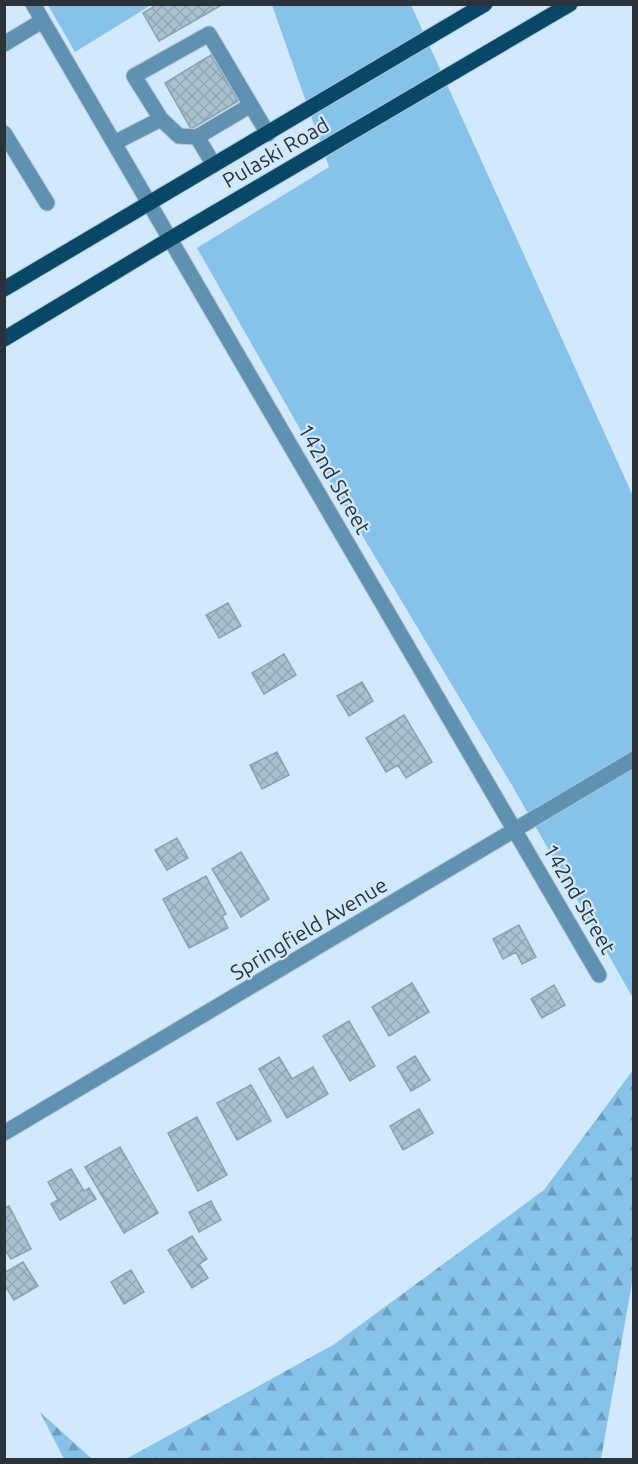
<svg xmlns="http://www.w3.org/2000/svg" width="638" height="1464" font-family="Ubuntu,sans-serif">
	<style>
		.grass { fill: #86c2e9 }
		.forest { fill: url(#forest-firs) }
		.building { fill: url(#building-cross-hatch); stroke: #8aa1b0; stroke-width: 1.5 }
		.lines { fill: none; stroke-linecap: round; stroke-linejoin: round }
		.minor-casing { stroke: #afc5d3; stroke-width: 17 }
		.major-casing { stroke: #afc5d3; stroke-width: 17 }
		.minor { stroke: #6191b0; stroke-width: 15 }
		.major { stroke: #094767; stroke-width: 15 }
		.labels { text-anchor: middle; stroke-width: 4.5; stroke-linejoin: round; paint-order: stroke }
		.street-label { font-size: 21px; fill: #293339; stroke: #d1e9fa }
	</style>
	<defs>
		<pattern id="forest-firs" width="22" height="20" patternUnits="userSpaceOnUse" patternTransform="scale(1.5)"><rect width="22" height="20" fill="#86c2e9"/><path d="M5 1l3.5 6h-7zM16 11l3.5 6h-7z" fill="#6e9ebe"/></pattern>
		<pattern id="building-cross-hatch" width="8" height="8" patternUnits="userSpaceOnUse" patternTransform="scale(1.5)"><rect width="8" height="8" fill="#a9c1d1"/><path d="M0 0l8 8M0 8l8-8" fill="none" stroke="#91a6b4"/></pattern>
	</defs>
	<rect width="100%" height="100%" fill="#d1e9fa"/>
	<!-- grass -->
	<path class="grass" d="M48,5H151L75,52Z
		M272,5H411L633,496V998L513,787L329,480L197,248L329,167Z"/>
	<!-- forest -->
	<path class="forest" d="M633,1070V1277L601,1459H126L333,1345L544,1190Z
		M40,1412L92,1459H64Z"/>
	<!-- building -->
	<path class="building" d="M158,4H219L220,6L159,41L143,13Z
		M211,55L238,101L191,129L165,83Z
		M228,603L241,626L219,638L206,615Z
		M284,654L296,675L264,694L252,673Z
		M362,682L373,701L349,716L337,696Z
		M404,715L432,762L406,778L398,765L386,772L366,738Z
		M277,752L289,775L262,789L250,765Z
		M177,838L188,858L167,870L155,850Z
		M241,852L269,899L241,917L212,869Z
		M206,876L226,914L222,916L228,928L189,948L163,899Z
		M519,925L536,957L522,964L516,952L503,959L493,939Z
		M412,983L429,1012L389,1036L372,1007Z
		M554,985L565,1005L542,1018L531,999Z
		M349,1021L375,1066L350,1081L323,1036Z
		M415,1056L430,1080L411,1091L397,1067Z
		M279,1057L292,1079L313,1067L328,1094L287,1118L259,1069Z
		M251,1085L271,1121L237,1140L217,1103Z
		M419,1109L433,1133L403,1150L390,1126Z
		M197,1117L227,1175L198,1191L168,1133Z
		M120,1147L158,1213L124,1233L85,1167Z
		M71,1169L84,1191L89,1188L96,1199L60,1220L51,1204L58,1200L48,1182Z
		M211,1201L221,1220L199,1232L189,1212Z
		M9,1206L31,1249L11,1259L4,1248V1208Z
		M192,1236L207,1259L199,1264L208,1278L192,1288L168,1250Z
		M23,1262L38,1286L14,1300L4,1284V1273Z
		M131,1270L144,1292L124,1304L111,1282Z"/>
	<g class="lines">
		<!-- minor casing -->
		<g class="minor-casing">
			<path id="minor" d="M33,4L599,975
				M4,44L42,21
				M161,119L134,76L209,34L268,134
				M4,133L47,203
				M197,137L214,165
				M114,143L161,119L179,136L197,137L251,105
				M4,1133L634,759"/>
		</g>
		<!-- major casing -->
		<g class="major-casing">
			<path id="major" d="M4,289L485,4
				M4,339L170,239L570,4"/>
		</g>
		<!-- minor -->
		<use href="#minor" class="minor"/>
		<!-- major -->
		<use href="#major" class="major"/>
	</g>
	<g class="labels">
		<!-- street labels -->
		<g class="street-label">
			<text transform="translate(276 153) rotate(-30)" y="7">Pulaski Road</text>
			<text transform="translate(334 479) rotate(60)" y="7">142nd Street</text>
			<text transform="translate(579 899) rotate(60)" y="7">142nd Street</text>
			<text transform="translate(309 929) rotate(-31)" y="7">Springfield Avenue</text>
		</g>
	</g>
	<!-- border -->
	<rect width="638" height="1464" fill="none" stroke="#293339" stroke-width="12"/>
</svg>
